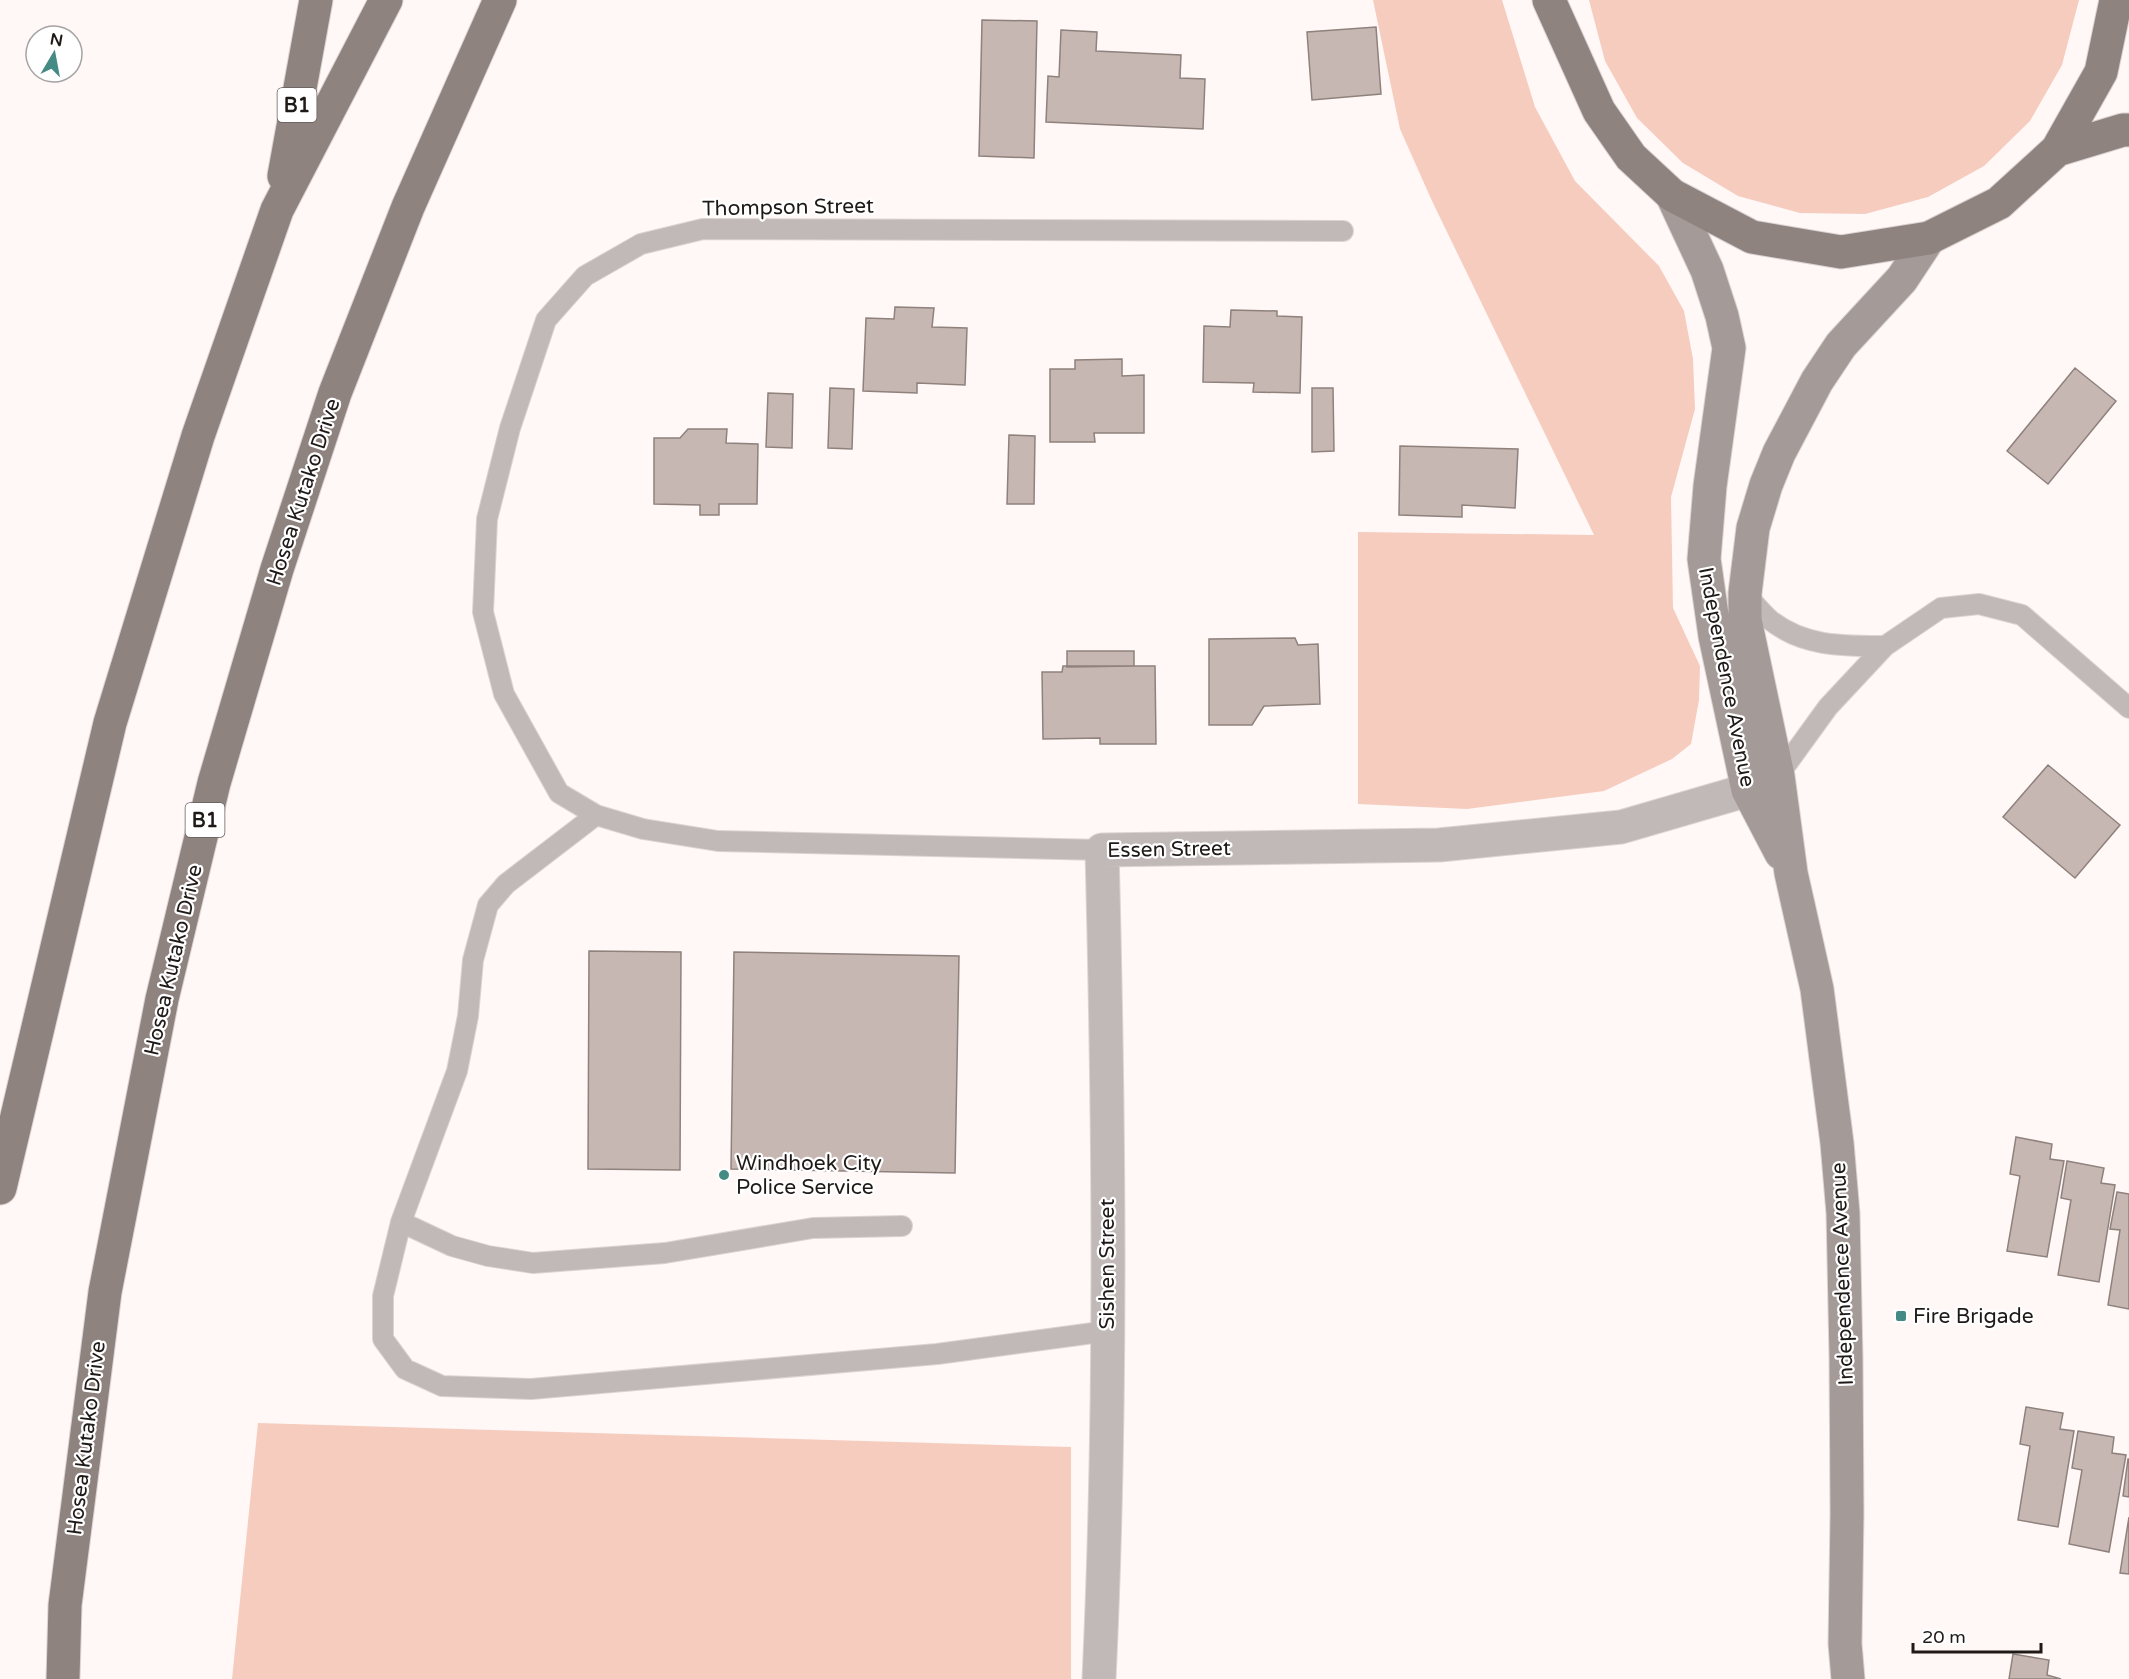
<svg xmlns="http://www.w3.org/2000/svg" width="2129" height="1679" font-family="'Varela Round',sans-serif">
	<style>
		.green { fill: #f6ccbf }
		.building { fill: #c6b7b3; stroke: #8f817c; stroke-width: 1.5 }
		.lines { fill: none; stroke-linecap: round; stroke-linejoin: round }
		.service-casing { stroke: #dbd4d2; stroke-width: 22 }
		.tertiary-casing { stroke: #dbd4d2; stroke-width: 35 }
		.secondary-casing { stroke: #dbd4d2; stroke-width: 35 }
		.primary-casing { stroke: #dbd4d2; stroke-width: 35 }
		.service { stroke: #c0b9b7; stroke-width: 20 }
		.tertiary { stroke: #c0b9b7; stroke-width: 33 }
		.secondary { stroke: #a49a97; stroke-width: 33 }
		.primary { stroke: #8f8380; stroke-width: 33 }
		.poi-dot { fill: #448b85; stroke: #fff; stroke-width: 2 }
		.labels { text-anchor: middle; stroke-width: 4.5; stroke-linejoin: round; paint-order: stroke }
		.shield { fill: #fff; stroke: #625e5d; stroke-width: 1.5 }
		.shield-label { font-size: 20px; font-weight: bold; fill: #1f1918 }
		.street-label { font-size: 21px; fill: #1f1918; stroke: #fff }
		.poi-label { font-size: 21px; fill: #1f1918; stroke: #fff; text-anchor: start }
	</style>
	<rect width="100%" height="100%" fill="#fff8f6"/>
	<!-- green -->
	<path class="green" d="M1373,0H1502L1535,107L1575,181L1659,266L1684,311L1693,359L1695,409L1671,497L1673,608L1700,666L1699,700L1691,744L1672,759L1604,791L1467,809L1358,804V532L1594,535L1432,201L1400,129Z
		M1589,0H2079L2062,65L2030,121L1984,166L1928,197L1865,214L1800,213L1738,196L1683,163L1637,118L1605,61Z
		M258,1423L1071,1447V1679H232Z"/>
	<!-- building -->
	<path class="building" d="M982,20L1037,21L1034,158L979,156Z
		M1376,27L1381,94L1312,100L1307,32Z
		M1061,30L1097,32L1096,51L1181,55L1180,78L1205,79L1203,129L1046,122L1048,76L1059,77Z
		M895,307L934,308L932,327L967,328L965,385L917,383V393L863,391L866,318L894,319Z
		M1231,310L1277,311V316L1302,317L1300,393L1253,392L1254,383L1203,382L1204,326L1230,327Z
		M1122,359V376L1144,375V433H1094L1095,442H1050V369H1075V360Z
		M2075,368L2116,401L2048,484L2007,451Z
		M830,388L854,389L852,449L828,448Z
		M1312,388H1333L1334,451L1312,452Z
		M768,393L793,394L792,448L766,447Z
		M688,429H727L726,443L758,444L757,504H719V515H700V505L654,504V438H680Z
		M1009,435L1035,436L1034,504H1007Z
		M1400,446L1518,449L1515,508L1462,505V517L1399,515Z
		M1295,638L1298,645L1318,644L1320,704L1264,706L1252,725H1209V639Z
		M1067,651H1134V666L1067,667Z
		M1063,666H1155L1156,744H1100V738L1043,739L1042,672H1062Z
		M2048,765L2120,825L2075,878L2003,817Z
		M589,951L681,952L680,1170L588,1169Z
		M734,952L959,956L955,1173L731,1169Z
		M2016,1137L2052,1144L2050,1159L2064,1161L2047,1257L2007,1251L2020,1176L2010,1174Z
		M2067,1161L2104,1168L2101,1183L2115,1185L2099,1282L2058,1275L2071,1200L2061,1198Z
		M2117,1192L2129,1194V1309L2108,1305L2120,1230L2110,1229Z
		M2026,1407L2063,1413L2060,1429L2074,1431L2058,1527L2018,1520L2030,1446L2020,1444Z
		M2078,1431L2114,1437L2112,1453L2126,1455L2109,1552L2069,1544L2082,1470L2072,1468Z
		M2128,1459H2129V1497L2123,1496Z
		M2129,1517V1574L2120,1573Z
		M2013,1654L2049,1660L2047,1675L2061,1679H2009Z"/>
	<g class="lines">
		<!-- service casing -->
		<g class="service-casing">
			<path id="service" d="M1745,593C1753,602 1761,612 1770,620C1804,647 1844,646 1885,646
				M1778,776L1828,707L1885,646L1941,608L1979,604L2022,615L2129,708
				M596,815L506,884L488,905L473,960L468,1016L457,1071L401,1222L383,1296V1339L405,1369L442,1386L531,1389L937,1354L1108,1331
				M1102,850L718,841L643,829L596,815L559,793L504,694L483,612L487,519L510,428L546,320L585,276L641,244L703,229L1343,231
				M401,1222L452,1246L488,1256L533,1263L665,1253L813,1228L902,1226"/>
		</g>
		<!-- tertiary casing -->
		<g class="tertiary-casing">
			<path id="tertiary" d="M1099,1679C1112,1403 1109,1126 1102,850L1439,845L1621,827L1748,790L1774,778"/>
		</g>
		<!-- secondary casing -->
		<g class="secondary-casing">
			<path id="secondary" d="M1672,195L1707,270L1722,316L1729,348L1710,486L1704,559L1715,636L1748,790L1781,853
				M1848,1679L1845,1644L1847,1514L1846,1357L1843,1213L1837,1143L1817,989L1791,873L1778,776L1745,620V593L1753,528L1766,485L1779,453L1817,381L1841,345L1902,279L1929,238"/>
		</g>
		<!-- primary casing -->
		<g class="primary-casing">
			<path id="primary" d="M1549,0L1599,111L1631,157L1672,195L1752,237L1841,252L1929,238L1999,203L2057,150L2101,72L2116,0
				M2057,150L2123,130H2129
				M284,176L316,0
				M0,1188L110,723L198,436L277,210L386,0
				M63,1679L65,1605L105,1292L162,999L214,783L277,569L335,393L408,207L500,0"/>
		</g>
		<!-- service -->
		<use href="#service" class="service"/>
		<!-- tertiary -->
		<use href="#tertiary" class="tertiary"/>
		<!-- secondary -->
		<use href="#secondary" class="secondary"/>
		<!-- primary -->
		<use href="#primary" class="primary"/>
	</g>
	<!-- markers -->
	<g class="poi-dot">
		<circle cx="724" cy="1175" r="6"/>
		<rect x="1895" y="1310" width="12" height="12" rx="3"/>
	</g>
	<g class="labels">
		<!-- shield labels -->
		<g class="shield">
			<rect x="277.5" y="88" width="39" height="34" rx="4.5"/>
			<rect x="185.5" y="803" width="39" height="34" rx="4.5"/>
		</g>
		<g class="shield-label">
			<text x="297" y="112">B1</text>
			<text x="205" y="827">B1</text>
		</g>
		<!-- street labels -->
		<g class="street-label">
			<text transform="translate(788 207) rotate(-1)" y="7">Thompson Street</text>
			<text transform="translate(303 492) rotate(-72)" y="7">Hosea Kutako Drive</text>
			<text transform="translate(1727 677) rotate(79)" y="7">Independence Avenue</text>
			<text transform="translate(1169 849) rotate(-1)" y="7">Essen Street</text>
			<text transform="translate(173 960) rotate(-77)" y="7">Hosea Kutako Drive</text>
			<text transform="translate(1107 1264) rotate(-90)" y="7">Sishen Street</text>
			<text transform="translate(1842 1274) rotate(-92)" y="7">Independence Avenue</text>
			<text transform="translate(86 1438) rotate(-83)" y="7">Hosea Kutako Drive</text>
		</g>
		<!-- poi labels -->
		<g class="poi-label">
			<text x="736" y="1170">Windhoek City<tspan x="736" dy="24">Police Service</tspan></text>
			<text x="1913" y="1323">Fire Brigade</text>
		</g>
	</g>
	<!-- north arrow -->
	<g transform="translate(54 54) rotate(10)"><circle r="28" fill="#ffffff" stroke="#a5a3a3" stroke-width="1.5"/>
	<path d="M0-4.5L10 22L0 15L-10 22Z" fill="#448b85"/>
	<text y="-9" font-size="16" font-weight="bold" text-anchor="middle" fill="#1f1918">N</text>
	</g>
	<!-- scale -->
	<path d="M1913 1643v9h128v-9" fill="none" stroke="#1f1918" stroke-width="3"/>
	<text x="1922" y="1643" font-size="18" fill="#1f1918" stroke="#ffffff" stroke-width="4.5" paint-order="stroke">20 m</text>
</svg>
